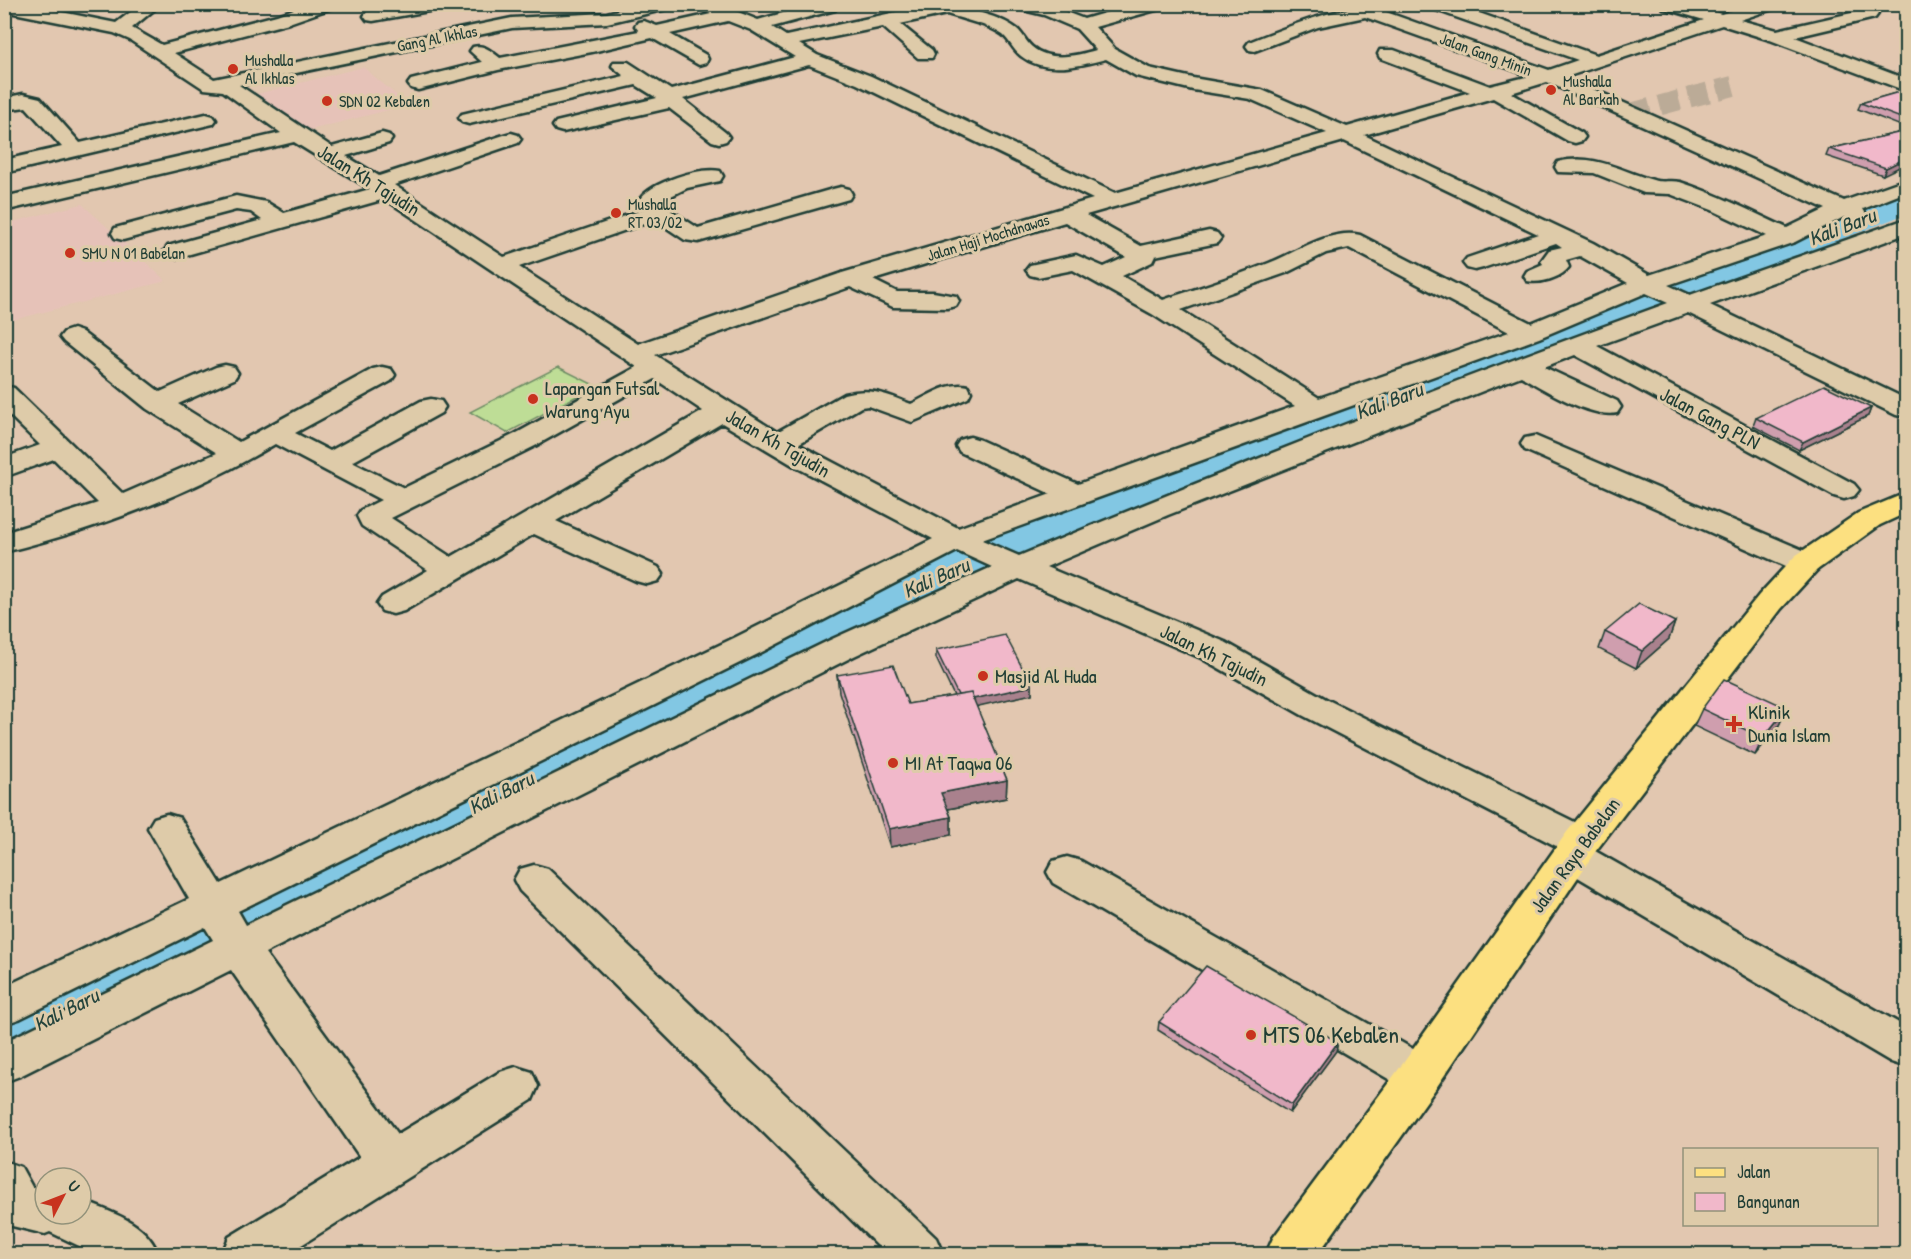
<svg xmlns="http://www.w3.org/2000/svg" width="1911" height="1259" font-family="'Patrick Hand',sans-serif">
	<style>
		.built { fill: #e6c2b8 }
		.green { fill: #bedd96; stroke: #6e8d65; stroke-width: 1.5 }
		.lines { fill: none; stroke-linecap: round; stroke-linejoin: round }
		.river { fill: #82c7e3; fill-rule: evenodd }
		.minor-tunnel { stroke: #bbab97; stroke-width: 20; stroke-dasharray: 20 10; stroke-linecap: butt }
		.minor-casing { stroke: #1f3d34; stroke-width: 5 }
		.major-casing { stroke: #1f3d34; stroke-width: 5 }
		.minor { fill: #decba9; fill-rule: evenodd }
		.major { fill: #fce080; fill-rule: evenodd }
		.wall { fill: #cf9eae; stroke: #1f3d34; stroke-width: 1.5 }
		.shaded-wall { fill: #a9818d; stroke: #1f3d34; stroke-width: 1.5 }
		.building { fill: #f1b8ca; stroke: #1f3d34; stroke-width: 1.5 }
		.poi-dot { fill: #c8321e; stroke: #decba9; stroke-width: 2 }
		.labels { text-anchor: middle; stroke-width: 6; stroke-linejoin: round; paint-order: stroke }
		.far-street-label { font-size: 16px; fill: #1f3d34; stroke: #decba9 }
		.far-poi-label { font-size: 16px; fill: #1f3d34; stroke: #decba9; text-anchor: start }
		.street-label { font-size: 20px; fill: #1f3d34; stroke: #decba9 }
		.poi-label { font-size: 20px; fill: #1f3d34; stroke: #decba9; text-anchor: start }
		.water-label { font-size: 21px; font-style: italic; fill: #24443d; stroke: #decba9 }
		.near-poi-label { font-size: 24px; fill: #1f3d34; stroke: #decba9; text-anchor: start }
	</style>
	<rect width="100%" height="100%" fill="#e2c7b0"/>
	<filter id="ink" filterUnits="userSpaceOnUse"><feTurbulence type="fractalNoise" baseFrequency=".0167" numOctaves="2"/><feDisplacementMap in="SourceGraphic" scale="12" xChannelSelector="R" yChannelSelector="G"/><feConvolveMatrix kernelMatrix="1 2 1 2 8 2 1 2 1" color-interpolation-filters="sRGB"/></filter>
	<g filter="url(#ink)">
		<!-- built -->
		<path class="built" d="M363,67L408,105L298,133L245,97Z
			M82,204L166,281L5,322V224Z"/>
		<!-- green -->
		<path class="green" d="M558,367L596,386L507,433L470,412Z"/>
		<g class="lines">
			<!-- river -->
			<path class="river" d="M1906,191V214L961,583L28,1062L4,1070V1008L925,561Z"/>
			<!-- minor-tunnel -->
			<path class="minor-tunnel" d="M1631,113L1733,86"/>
			<!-- minor casing -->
			<g class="minor-casing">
				<path id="minor" d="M4,4H22L116,23L141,4H161L132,28L162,45L277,15L308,4H334L332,8L289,23L174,53L214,79L512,18L607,13L641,4H673L671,8L607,23L512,28L239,85L332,147L382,133L389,135L392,139L389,143L346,156L379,176L504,135L511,133L518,135L521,139L518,143L394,185L504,257L645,209L640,199C652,182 700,167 720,171L723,176L720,181L687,188L663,200L667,208L698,228L833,189L841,187L849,189L852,194L849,199L698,242L685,240L655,220L519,267L638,344L842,273L1093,199L857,84L809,65L683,99L726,133L729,137L726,141L719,143L712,141L669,108L563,132L556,130L553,126L556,122L657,98L636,85L469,124L462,122L459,118L462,114L624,76L612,66L614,62H628L671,90L795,57L751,30L728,21L670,34L706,55L708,59L706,63L699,65L652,38L592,52L498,70L418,90L411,88L408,84L411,80L482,62L470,51L473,47C484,44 491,51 500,58L639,31L635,26L638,22L644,21L657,26L711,14L693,4H718L758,20L815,4L838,6L835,10L772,27L786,36L933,4H977L968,9C984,14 1003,18 1017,29C1023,34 1026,42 1032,47C1050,62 1075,56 1096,50L1077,29L1044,15L1015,8L1013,4H1045L1084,19L1136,4H1165L1163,8L1095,27L1115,49L1149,68L1193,78L1262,90L1347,127L1470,92L1380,58L1378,54L1380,50H1394L1490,86L1530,76L1365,17L1318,27L1255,51L1249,50L1246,46L1249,42C1295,24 1343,4 1394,4L1396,7L1393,11L1386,12L1549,70L1578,60L1430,8L1428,4H1454L1596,55L1704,20L1663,8L1661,4H1689L1721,14L1751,4H1778L1776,8L1740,20L1777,30L1869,9L1875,10L1878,14L1875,18L1795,37L1906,79V91L1770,40L1722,25L1566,77L1844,201L1906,179V192L1863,209L1866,214L1863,219L1855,221L1844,217L1795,242L1668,285L1690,295L1906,219V234L1710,305L1906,399V417L1896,415L1688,313L1597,346L1854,484L1859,490L1854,496L1844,499L1834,496L1575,355L1544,367L1617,401L1621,407L1617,413C1592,419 1543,389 1521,376L1168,515L1046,567L1225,642L1326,699L1595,832L1600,842L1595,851L1906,1027V1067L1891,1062L1559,866L1554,856L1558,847L1302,715L1201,658L1019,579L854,656L265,953L398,1134L500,1072L516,1067L532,1072L538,1086L532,1100L287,1254H222L229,1237L360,1157L231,970L20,1076L4,1082V1042L213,940L205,927L19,1019L4,1024V987L189,899L148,828L154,818L167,814L180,818L221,884L736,637L933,539L796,467L722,423L556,521L658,567L663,574L658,581L647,584L636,581L534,534L404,611L393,614L382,611L377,604L382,597L428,570L362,526L357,516L361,510L381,500L275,444C193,493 98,529 4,552V533L98,503L54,459L4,477V458L40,445L4,410V386L14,388L123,494L217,453L147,409L64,342L60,337L64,332L73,329L82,332L160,392L216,367L225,365L234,367L238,373L234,379L178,404L239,442L373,369L382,367L391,369L395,375L391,381L295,433L330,451L421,401L431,399L441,401L445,407L441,413L352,462L404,488L515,434L637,367L385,199L176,258L168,256L164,251L168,246L262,220L251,212L236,210L123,240L115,238L112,233L115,228L236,196L266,202L284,213L370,189L294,142L4,211V197L281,133L223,91L204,89L130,40L114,33L4,11ZM947,14C965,20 987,24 1003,35C1010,41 1013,50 1021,56C1046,75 1078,66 1106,59L1136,76L1193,90L1250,99L1327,133L1115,193L871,76L817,55L799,44L883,27L918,58H932L934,54L932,50L900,24ZM1547,82L1826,209L1787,228C1752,212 1717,194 1680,182C1671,180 1661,183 1653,180C1620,171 1595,153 1558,162L1555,167L1558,172L1594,173L1644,193L1670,194L1712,210L1767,236L1649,275L1593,243L1364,135L1493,98L1568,141L1575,143L1582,141L1585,137L1582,133L1511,93ZM1344,141L1538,234L1467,258L1463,263L1467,268L1475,270L1483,268L1556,243L1562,247L1549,250L1541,261L1543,264L1527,271L1524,276L1527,281C1540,284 1561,278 1569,267L1566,260L1580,256L1628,283L1531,323L1360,235C1331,228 1295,253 1269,263C1234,277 1198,288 1163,300L1122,276L1152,262L1155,256L1217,243L1221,238L1217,233L1209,231L1141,246L1086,215ZM1065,222L1126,257L1104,267L1076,255L1030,265L1026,270L1030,275L1038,277L1073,270L1152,314L1295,406L1078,484L980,440L970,437L960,440L956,446L960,452L1051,494L958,528L798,444L861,407L868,406L912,422L968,398L971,392L968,386C948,381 929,396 911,404C885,394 872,387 844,394L777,432L655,355L850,287L893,307L947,308L956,306L959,301L956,296L933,292H897L873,280ZM1349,248L1509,332L1319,398L1181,310L1286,273L1326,253ZM1646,293L1668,303C1449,382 1233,467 1019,556L982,540L1539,338ZM655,379L703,411L451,557L391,518L535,446ZM957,551L992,567L830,640L246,925L238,911L760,653Z
					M408,4L438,6L435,10L429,11L373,21L367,20L364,16L367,12Z
					M23,94L40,98L80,143L206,114L213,116L216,120L213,124L4,173V160L62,147L26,107L4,110V98Z
					M1535,436L1817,556L1822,563L1817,570L1806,573L1795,570L1525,450L1521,444L1525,438Z
					M1067,857L1081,861L1436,1062L1442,1075L1436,1088L1420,1094L1404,1088L1053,883L1047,872L1053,861Z
					M534,865L548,869L936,1238L943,1254H886L520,891L514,880L520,869Z
					M4,1161L21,1167L32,1187L45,1190V1214H81V1200C110,1212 147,1222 158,1254H96L50,1232L45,1234L4,1224Z"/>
			</g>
			<!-- major casing -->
			<g class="major-casing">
				<path id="major" d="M1906,493V513L1880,525L1817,570L1781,609L1595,852L1436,1088L1318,1254H1266L1273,1238L1404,1062L1567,832L1759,595L1795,556L1858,513Z"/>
			</g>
			<!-- minor -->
			<use href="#minor" class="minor"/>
			<!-- major -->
			<use href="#major" class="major"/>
		</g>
		<!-- wall -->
		<path class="wall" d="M1906,90V128L1858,109L1861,103Z
			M1906,131L1883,175L1826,156L1829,149Z
			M1871,408L1868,416L1799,450L1753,426L1756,418Z
			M1675,622L1669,639L1636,668L1599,649L1605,632Z
			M936,650L1032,686V694L976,706L1007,780L1006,798L948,809L951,817V835L890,847L839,692L837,675L908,704L954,696L936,658Z
			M1787,708L1779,725L1755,755L1694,726L1702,709Z
			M1159,1022L1338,1042L1336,1051L1290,1113L1158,1030Z"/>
		<!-- shaded-wall -->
		<path class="shaded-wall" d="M1906,158V164L1883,175L1886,168Z
			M1871,408L1868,416L1799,450L1803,442Z
			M1675,622L1669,639L1636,668L1642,651Z
			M1032,686V694L961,710V701Z
			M1787,708L1779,725L1755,755L1763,738Z
			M1007,780L1006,798L942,810L941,793Z
			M951,817V835L890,847L889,829Z
			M1338,1042L1336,1051L1290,1113L1292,1105Z"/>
		<!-- building -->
		<path class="building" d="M1906,90V120L1861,103Z
			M1906,131V158L1886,168L1829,149Z
			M1824,385L1871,408L1803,442L1756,418Z
			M1639,604L1675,622L1642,651L1605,632Z
			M1005,635L1032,686L973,699L971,693L958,695L936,650Z
			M893,665L908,704L971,693L1007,780L941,793L951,817L889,829L837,675Z
			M1724,679L1787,708L1763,738L1702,709Z
			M1206,966L1338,1042L1292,1105L1159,1022Z"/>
	</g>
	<!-- markers -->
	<g class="poi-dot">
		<circle cx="233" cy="69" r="6"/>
		<circle cx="1551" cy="90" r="6"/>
		<circle cx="327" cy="101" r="6"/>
		<circle cx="616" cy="213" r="6"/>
		<circle cx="70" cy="253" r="6"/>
		<circle cx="533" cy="399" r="6"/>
		<circle cx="983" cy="676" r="6"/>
		<path d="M1731 715h6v6h6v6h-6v6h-6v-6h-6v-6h6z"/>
		<circle cx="893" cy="763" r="6"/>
		<circle cx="1251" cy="1035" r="6"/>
	</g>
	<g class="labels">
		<!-- far-street labels -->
		<g class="far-street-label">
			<text transform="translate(437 38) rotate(-11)" y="6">Gang Al Ikhlas</text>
			<text transform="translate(1486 54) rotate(20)" y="6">Jalan Gang Minin</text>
			<text transform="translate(988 237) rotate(-17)" y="6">Jalan Haji Mochdnawas</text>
		</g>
		<!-- far-poi labels -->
		<g class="far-poi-label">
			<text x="245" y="66">Mushalla<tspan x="245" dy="18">Al Ikhlas</tspan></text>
			<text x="1563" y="87">Mushalla<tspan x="1563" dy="18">Al Barkah</tspan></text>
			<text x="339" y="107">SDN 02 Kebalen</text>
			<text x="628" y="210">Mushalla<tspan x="628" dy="18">RT 03/02</tspan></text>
			<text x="82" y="259">SMU N 01 Babelan</text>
		</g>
		<!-- street labels -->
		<g class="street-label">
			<text transform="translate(369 180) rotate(32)" y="7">Jalan Kh Tajudin</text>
			<text transform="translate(1710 418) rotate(28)" y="7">Jalan Gang PLN</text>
			<text transform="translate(778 443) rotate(30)" y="7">Jalan Kh Tajudin</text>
			<text transform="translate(1214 655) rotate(26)" y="7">Jalan Kh Tajudin</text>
			<text transform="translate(1575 855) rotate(-54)" y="7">Jalan Raya Babelan</text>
		</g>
		<!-- poi labels -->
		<g class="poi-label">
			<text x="545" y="395">Lapangan Futsal<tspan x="545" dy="23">Warung Ayu</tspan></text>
			<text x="995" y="683">Masjid Al Huda</text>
			<text x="1748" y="719">Klinik<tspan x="1748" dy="23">Dunia Islam</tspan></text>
			<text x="905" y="770">MI At Taqwa 06</text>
		</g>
		<!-- water labels -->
		<g class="water-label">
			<text transform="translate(1842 227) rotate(-21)" y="7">Kali Baru</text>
			<text transform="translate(1389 401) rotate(-21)" y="7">Kali Baru</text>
			<text transform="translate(936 578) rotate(-24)" y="7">Kali Baru</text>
			<text transform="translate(501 793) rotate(-27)" y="7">Kali Baru</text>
			<text transform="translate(66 1010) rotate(-27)" y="7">Kali Baru</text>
		</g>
		<!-- near-poi labels -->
		<g class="near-poi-label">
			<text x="1263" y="1043">MTS 06 Kebalen</text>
		</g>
	</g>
	<!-- margin -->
	<rect width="1911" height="1259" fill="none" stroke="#decba9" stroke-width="24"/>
	<rect x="12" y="12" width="1887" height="1235" fill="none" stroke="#1f3d34" stroke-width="2" filter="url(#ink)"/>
	<!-- legend -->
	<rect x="1683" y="1148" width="195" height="78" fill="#decba9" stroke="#92927a" stroke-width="1.5"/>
	<rect x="1695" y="1168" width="30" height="9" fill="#fce080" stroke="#92927a" stroke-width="1.5"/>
	<text x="1737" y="1178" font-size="18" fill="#1f3d34">Jalan</text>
	<rect x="1695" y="1193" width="30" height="18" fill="#f1b8ca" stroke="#92927a" stroke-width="1.5"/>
	<text x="1737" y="1208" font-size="18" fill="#1f3d34">Bangunan</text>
	<!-- north arrow -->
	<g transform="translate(63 1196) rotate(48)"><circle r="28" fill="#decba9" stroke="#92927a" stroke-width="1.5"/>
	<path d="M0-4.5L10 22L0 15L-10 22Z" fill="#c8321e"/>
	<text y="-9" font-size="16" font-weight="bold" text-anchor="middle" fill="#1f3d34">U</text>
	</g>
</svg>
